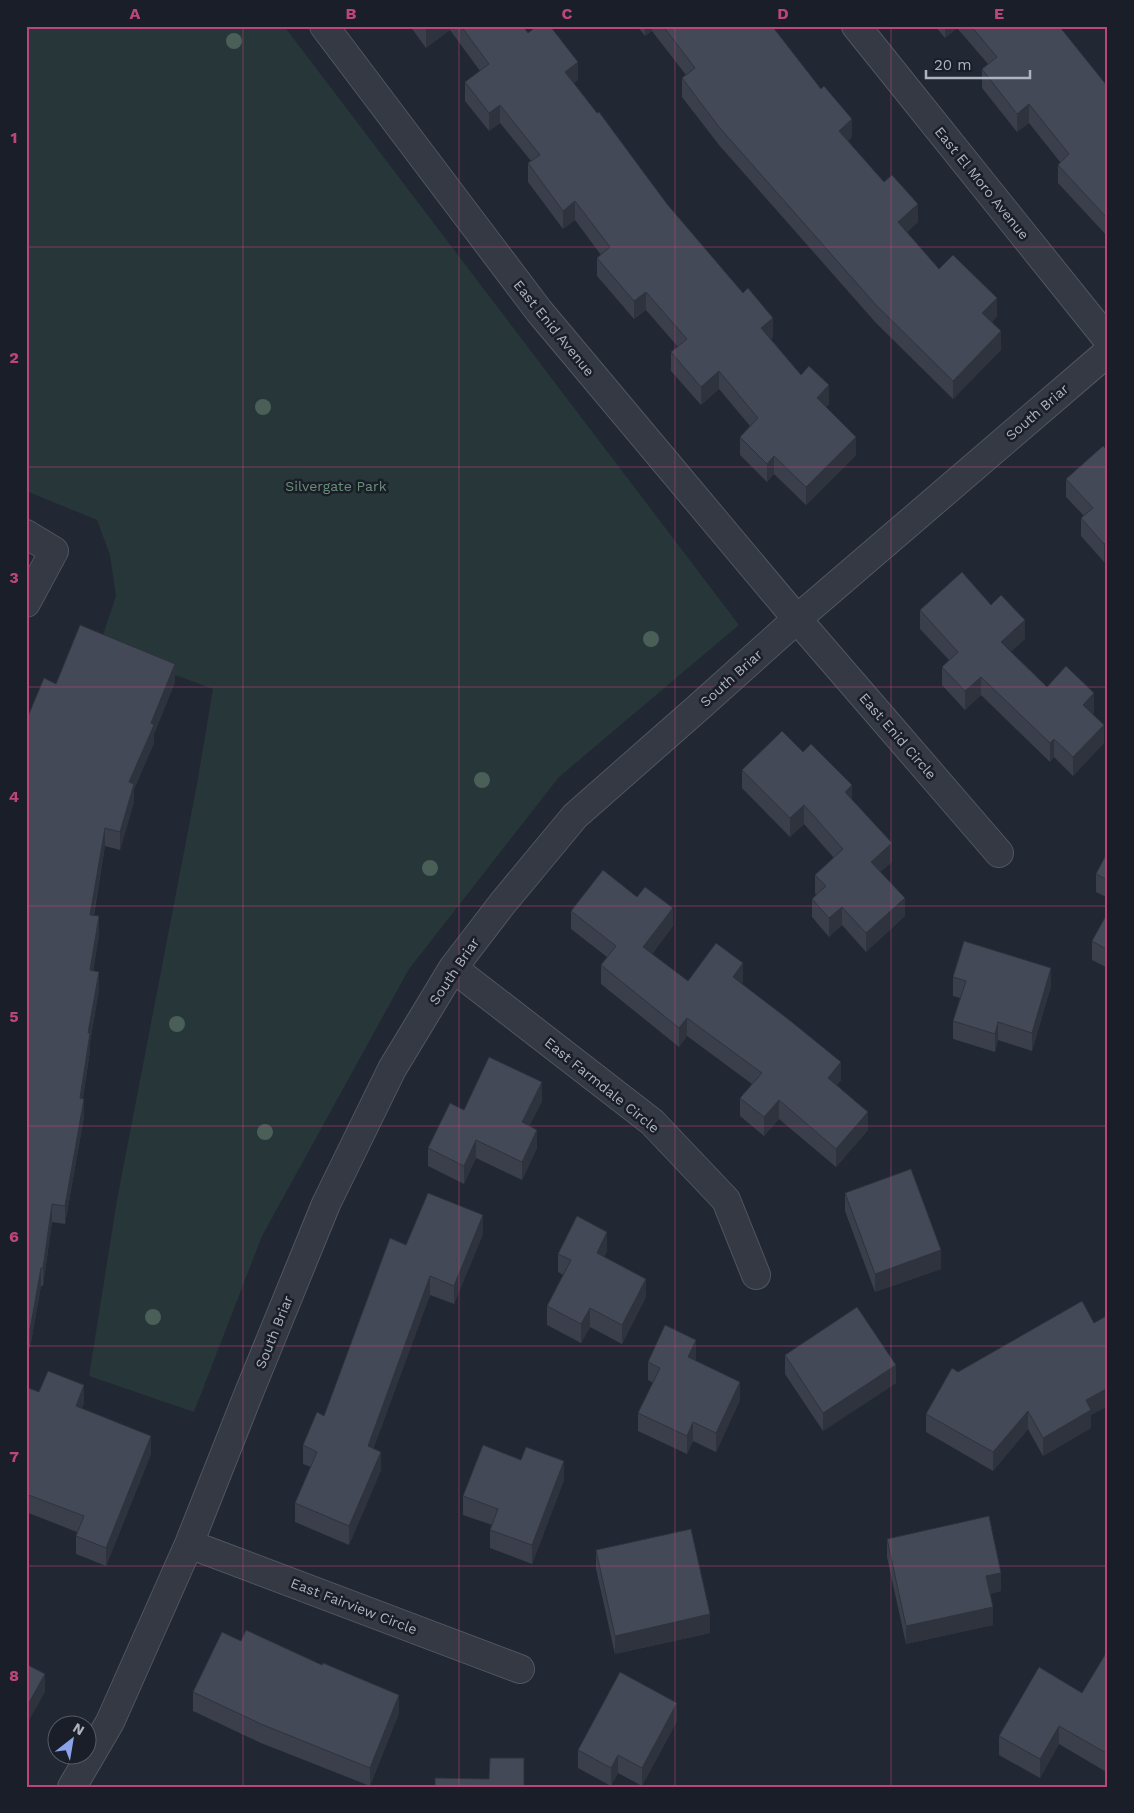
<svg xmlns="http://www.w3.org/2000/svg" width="1134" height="1813" font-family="'Work Sans',sans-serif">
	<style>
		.green { fill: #273638 }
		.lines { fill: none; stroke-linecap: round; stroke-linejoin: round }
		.minor-casing { stroke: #525661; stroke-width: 30 }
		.minor { stroke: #343944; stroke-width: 28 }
		.tree { fill: #495f58 }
		.wall { fill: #3a3f4b }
		.shaded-wall { fill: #2f333d }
		.building { fill: #434957; stroke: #2f333d }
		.grid { fill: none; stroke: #bc4679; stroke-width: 1; stroke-opacity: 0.55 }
		.labels { text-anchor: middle; stroke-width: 5; stroke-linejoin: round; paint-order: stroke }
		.street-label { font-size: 14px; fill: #afb3c0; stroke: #1a1e28 }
		.park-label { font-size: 14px; fill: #6a8d77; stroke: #1a1e28 }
		.neatline { fill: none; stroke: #bc4679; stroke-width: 2 }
		.grid-label { font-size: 16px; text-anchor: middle; font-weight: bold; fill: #bc4679 }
	</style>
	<rect width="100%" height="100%" fill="#212733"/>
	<!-- green -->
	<path class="green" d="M26,26H284L739,625L559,777L409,969L262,1236L194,1412L89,1376L117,1200L197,784L213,689L99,647L116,596L110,555L97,520L26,491Z"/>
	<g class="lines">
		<!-- minor casing -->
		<g class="minor-casing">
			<path id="minor" d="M324,26L539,311L797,619L999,853
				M856,26L1108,340
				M26,534L54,551L26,603
				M453,968L652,1122L726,1200L756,1275
				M189,1544L520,1669
				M72,1787L110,1722L189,1544L248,1395L326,1204L392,1069L453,968L502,904L575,816L700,706L797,619L1108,352"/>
		</g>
		<!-- minor -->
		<use href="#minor" class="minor"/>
	</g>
	<!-- trees -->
	<g class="tree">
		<circle cx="234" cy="41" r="8"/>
		<circle cx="263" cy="407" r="8"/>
		<circle cx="651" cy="639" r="8"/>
		<circle cx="482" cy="780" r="8"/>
		<circle cx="430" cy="868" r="8"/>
		<circle cx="177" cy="1024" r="8"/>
		<circle cx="265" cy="1132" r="8"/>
		<circle cx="153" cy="1317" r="8"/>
	</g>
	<!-- wall -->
	<path class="wall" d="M410,26H523L528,33L578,80L574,83L667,204L773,337L771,339L801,375L829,404L826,407L856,455L806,505L774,474L767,482L740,455V437L750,426L719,389L701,405L671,371V352L678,347L646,310L634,319L597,276V258L601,255L575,220L563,229L528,182V163L531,161L500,123L489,131L465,101V82L480,71L450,30L426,48Z
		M637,26H772L852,137L848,141L918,222L907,232L939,269L997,316L992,322L1001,350L953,399L876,323L719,145L682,97V78L686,75L652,31L645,36Z
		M935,26H1059L1108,87V237L1058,183V165L1060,162L1029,123L1017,132L982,88V69L988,64L957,28L945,38Z
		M1108,451V559L1104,562L1081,536V518L1084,516L1066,497V479Z
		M991,605L1025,639L1010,652L1047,687L1094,712L1093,714L1104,743L1073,776L1054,757L1050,762L981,695L965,710L942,685V667L949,660L920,629V610Z
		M175,682L154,734V743L134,789V802L120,850L105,846L94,915L99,935L93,971L99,990L90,1042V1051L83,1098L84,1117L65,1224L52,1222L43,1286H41L30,1348L26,1347V721L56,684Z
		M803,752L852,800L892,862L880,872L905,916L866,952L842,925L829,937L812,917V899L816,895L815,893V875L834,858L804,824L790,837L742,788V770Z
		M1108,851V898L1096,892V874Z
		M637,897L673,926L652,954L688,981L743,982L742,984L841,1080L837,1085L868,1130L836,1167L779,1119L764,1136L740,1116V1098L752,1084L687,1036L679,1047L601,984V965L607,957L571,929V911Z
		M1108,912V968L1092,960V941Z
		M953,977L1051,986L1032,1051L998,1040L995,1052L953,1039V1021L960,998L953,996Z
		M542,1101L529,1126L537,1148L522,1180L476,1158L464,1184L428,1166V1148L464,1110Z
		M845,1193L941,1269L875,1292L845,1211Z
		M483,1234L454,1304L430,1295L373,1449L381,1470L349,1545L295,1522V1503L311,1467L303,1464V1445L324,1416L406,1245Z
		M607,1251L604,1257L646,1297L622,1344L590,1327L581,1343L547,1325V1306L563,1275L558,1272V1254Z
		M1108,1315V1406L1091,1415V1428L1043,1456L1028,1429L993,1471L926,1432V1414L958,1372L1094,1323Z
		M785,1355L896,1383L823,1431L785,1374Z
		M696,1358L695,1361L740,1400L716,1452L693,1441L687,1454L638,1431V1413L653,1383L648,1380V1362Z
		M26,1387L39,1392L84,1403L82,1408L151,1454L106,1566L76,1554V1536L77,1532L26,1512Z
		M564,1480L532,1564L490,1548V1530L492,1525L463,1515V1496Z
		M887,1539L1001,1591L990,1594L993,1625L906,1644L887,1557Z
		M596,1550L710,1633L615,1654L596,1569Z
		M241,1641L399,1713L370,1786L261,1743L193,1711V1692Z
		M1108,1650V1773L1059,1744L1040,1778L999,1755V1736L1082,1693Z
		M677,1721L642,1786L618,1773L611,1786L578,1768V1750Z"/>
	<!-- shaded-wall -->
	<path class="shaded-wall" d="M430,26H450V30L426,48V29Z
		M645,26H652V31L645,36Z
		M945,26H957V28L945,38Z
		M578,62V80L565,90V72Z
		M1029,104V123L1017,132V114Z
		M500,105V123L489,131V113Z
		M852,119V137L839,150V131Z
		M575,201V220L563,229V211Z
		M918,204V222L898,240V222Z
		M646,292V310L634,319V301Z
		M997,298V316L982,332V313Z
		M773,318V337L761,346V328Z
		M1001,331V350L953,399V381Z
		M719,371V389L701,405V387Z
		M829,385V404L817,416V398Z
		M856,437V455L806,505V487Z
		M774,456V474L767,482V464Z
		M1108,540V559L1104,562V544Z
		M1025,620V639L1001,661V642Z
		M175,664V682L154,734V743L134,789V802L120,850V832L129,782L151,723Z
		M981,677V695L965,710V691Z
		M1094,693V712L1083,723V705Z
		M1104,725V743L1073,776V757Z
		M1054,739V757L1050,762V743Z
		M852,785V803L845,792Z
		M804,805V824L790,837V818Z
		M105,828V846L90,933V915Z
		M892,843V862L871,880V862Z
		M905,898V916L866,952V933Z
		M842,907V925L829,937V918Z
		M673,908V926L643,965V947Z
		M99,916V935L90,989V970Z
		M743,963V982L733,995V977Z
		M1051,968V986L1032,1051V1033Z
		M99,972V990L90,1042V1051L80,1116V1098L88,1033Z
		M687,1018V1036L679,1047V1028Z
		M998,1022V1040L995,1052V1034Z
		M841,1062V1080L828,1096V1078Z
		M542,1082V1101L522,1141V1122Z
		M84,1099V1117L65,1224V1206Z
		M779,1100V1119L764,1136V1117Z
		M868,1112V1130L836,1167V1149Z
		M537,1130V1148L522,1180V1162Z
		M476,1140V1158L464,1184V1166Z
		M52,1204V1222L43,1286V1268Z
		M483,1215V1234L454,1304V1286Z
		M607,1232V1251L597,1271V1253Z
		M941,1250V1269L875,1292V1274Z
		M41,1268V1286L30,1348V1330Z
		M430,1276V1295L368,1464V1446Z
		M646,1279V1297L622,1344V1325Z
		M590,1308V1327L581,1343V1324Z
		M696,1340V1358L688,1376V1357Z
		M896,1365V1383L823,1431V1413Z
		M740,1382V1400L716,1452V1433Z
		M84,1385V1403L76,1424V1406Z
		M1108,1388V1406L1091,1415V1428L1043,1456V1438L1086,1400Z
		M1028,1411V1429L993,1471V1452Z
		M693,1422V1441L687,1454V1436Z
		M151,1436V1454L106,1566V1548Z
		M381,1452V1470L349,1545V1526Z
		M564,1461V1480L532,1564V1545Z
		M1001,1573V1591L986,1595V1576Z
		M993,1607V1625L906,1644V1626Z
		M710,1614V1633L615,1654V1636Z
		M45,1674V1692L26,1726V1708Z
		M399,1695V1713L370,1786V1768Z
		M677,1703V1721L642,1786V1768Z
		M1059,1726V1744L1040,1778V1759Z
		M618,1755V1773L611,1786V1768Z"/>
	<!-- building -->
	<path class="building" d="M424,26H430L426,29Z
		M461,26H523L528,33L537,26H550L578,62L565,72L597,113L599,112L667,204L743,293L748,288L773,318L761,328L801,375L809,366L829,385L817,398L856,437L806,487L774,456L767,464L740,437L758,418L719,371L701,387L671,352L687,339L646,292L634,301L597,258L610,247L575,201L563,211L528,163L540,155L500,105L489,113L465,82L489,64Z
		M663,26H772L821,89L824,86L852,119L839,131L884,182L892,175L918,204L898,222L939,269L953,255L997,298L982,313L1001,331L953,381L876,305L719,127L682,78L695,68Z
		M971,26H1059L1108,87V219L1058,165L1069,154L1029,104L1017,114L982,69L997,57Z
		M1103,446L1108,451V540L1104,544L1081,518L1093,508L1066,479Z
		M962,572L991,605L1001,595L1025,620L1001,642L1047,687L1066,666L1094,693L1083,705L1104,725L1073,757L1054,739L1050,743L981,677L965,691L942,667L958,652L920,610Z
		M80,625L175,664L151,723L154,725L129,782L134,784L120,832L105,828L90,915L99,916L90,970L99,972L88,1033H90L80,1098L84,1099L65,1206L52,1204L43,1268H41L30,1330L26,1329V721L44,678L56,684Z
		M782,731L803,752L811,744L852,785L845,792L892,843L871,862L905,898L866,933L842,907L829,918L812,899L826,886L815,875L843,849L804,805L790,818L742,770Z
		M1108,851V880L1096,874Z
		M603,870L637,897L645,887L673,908L643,947L688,981L716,943L743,963L733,977L788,1019L841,1062L828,1078L868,1112L836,1149L779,1100L764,1117L740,1098L762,1073L687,1018L679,1028L601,965L616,946L571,911Z
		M1108,912V950L1092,941Z
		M964,941L1051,968L1032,1033L998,1022L995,1034L953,1021L966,981L953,977Z
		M489,1057L542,1082L522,1122L537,1130L522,1162L476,1140L464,1166L428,1148L450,1103L464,1110Z
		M911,1169L941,1250L875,1274L845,1193Z
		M428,1193L483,1215L454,1286L430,1276L368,1446L381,1452L349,1526L295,1503L317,1452L303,1445L317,1412L324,1416L390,1238L406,1245Z
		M577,1216L607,1232L597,1253L646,1279L622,1325L590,1308L581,1324L547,1306L571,1260L558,1254Z
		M1082,1301L1094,1323L1108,1315V1388L1086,1400L1091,1410L1043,1438L1028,1411L993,1452L926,1414L952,1368L958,1372Z
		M857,1307L896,1365L823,1413L785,1355Z
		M665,1325L696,1340L688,1357L740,1382L716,1433L693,1422L687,1436L638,1413L660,1368L648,1362Z
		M48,1371L84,1385L76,1406L151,1436L106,1548L76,1536L84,1516L26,1494V1387L39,1392Z
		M483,1445L521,1460L526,1447L564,1461L532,1545L490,1530L498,1509L463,1496Z
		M989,1516L1001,1573L986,1576L993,1607L906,1626L887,1539Z
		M691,1529L710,1614L615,1636L596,1550Z
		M246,1630L322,1665L323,1663L399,1695L370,1768L261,1724L193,1692L222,1632L241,1641Z
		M1108,1650V1754L1059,1726L1040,1759L999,1736L1039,1667L1082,1693Z
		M26,1664L45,1674L26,1708Z
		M620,1672L677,1703L642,1768L618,1755L611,1768L578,1750Z
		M490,1758H524V1787H435V1778L489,1779Z"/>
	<!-- grid -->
	<path class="grid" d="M243,26V1787M459,26V1787M675,26V1787M891,26V1787M26,247H1108M26,467H1108M26,687H1108M26,906H1108M26,1126H1108M26,1346H1108M26,1566H1108"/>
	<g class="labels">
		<!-- street labels -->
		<g class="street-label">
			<text transform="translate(982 183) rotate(51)" y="5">East El Moro Avenue</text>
			<text transform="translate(554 328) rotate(51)" y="5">East Enid Avenue</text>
			<text transform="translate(1037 412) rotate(-41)" y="5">South Briar</text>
			<text transform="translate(731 678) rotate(-42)" y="5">South Briar</text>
			<text transform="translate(898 736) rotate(49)" y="5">East Enid Circle</text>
			<text transform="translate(454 971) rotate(-56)" y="5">South Briar</text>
			<text transform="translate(602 1085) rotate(39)" y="5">East Farmdale Circle</text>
			<text transform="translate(274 1332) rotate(-68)" y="5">South Briar</text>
			<text transform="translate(354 1606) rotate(21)" y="5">East Fairview Circle</text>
		</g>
		<!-- park labels -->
		<g class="park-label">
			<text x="336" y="491">Silvergate Park</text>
		</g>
	</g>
	<!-- border -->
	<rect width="1134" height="1813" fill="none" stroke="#1a1e28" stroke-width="55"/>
	<!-- north arrow -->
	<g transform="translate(72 1740) rotate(31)"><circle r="24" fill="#1a1e28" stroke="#565a65"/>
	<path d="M0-4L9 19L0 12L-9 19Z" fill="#8ba3e9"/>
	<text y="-8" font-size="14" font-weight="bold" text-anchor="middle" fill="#afb3c0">N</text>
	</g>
	<!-- scale -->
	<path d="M926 70v8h104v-8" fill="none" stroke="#afb3c0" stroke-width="2.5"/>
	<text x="934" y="70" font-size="15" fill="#afb3c0" stroke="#1a1e28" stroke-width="4" paint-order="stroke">20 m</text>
	<rect x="28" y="28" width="1078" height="1758" class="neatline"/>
	<g class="grid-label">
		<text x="135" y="19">A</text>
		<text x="351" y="19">B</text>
		<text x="567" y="19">C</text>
		<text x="783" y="19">D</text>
		<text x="999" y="19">E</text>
		<text x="14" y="143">1</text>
		<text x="14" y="363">2</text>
		<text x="14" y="583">3</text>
		<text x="14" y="802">4</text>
		<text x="14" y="1022">5</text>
		<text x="14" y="1242">6</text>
		<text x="14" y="1462">7</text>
		<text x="14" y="1681">8</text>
	</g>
</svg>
